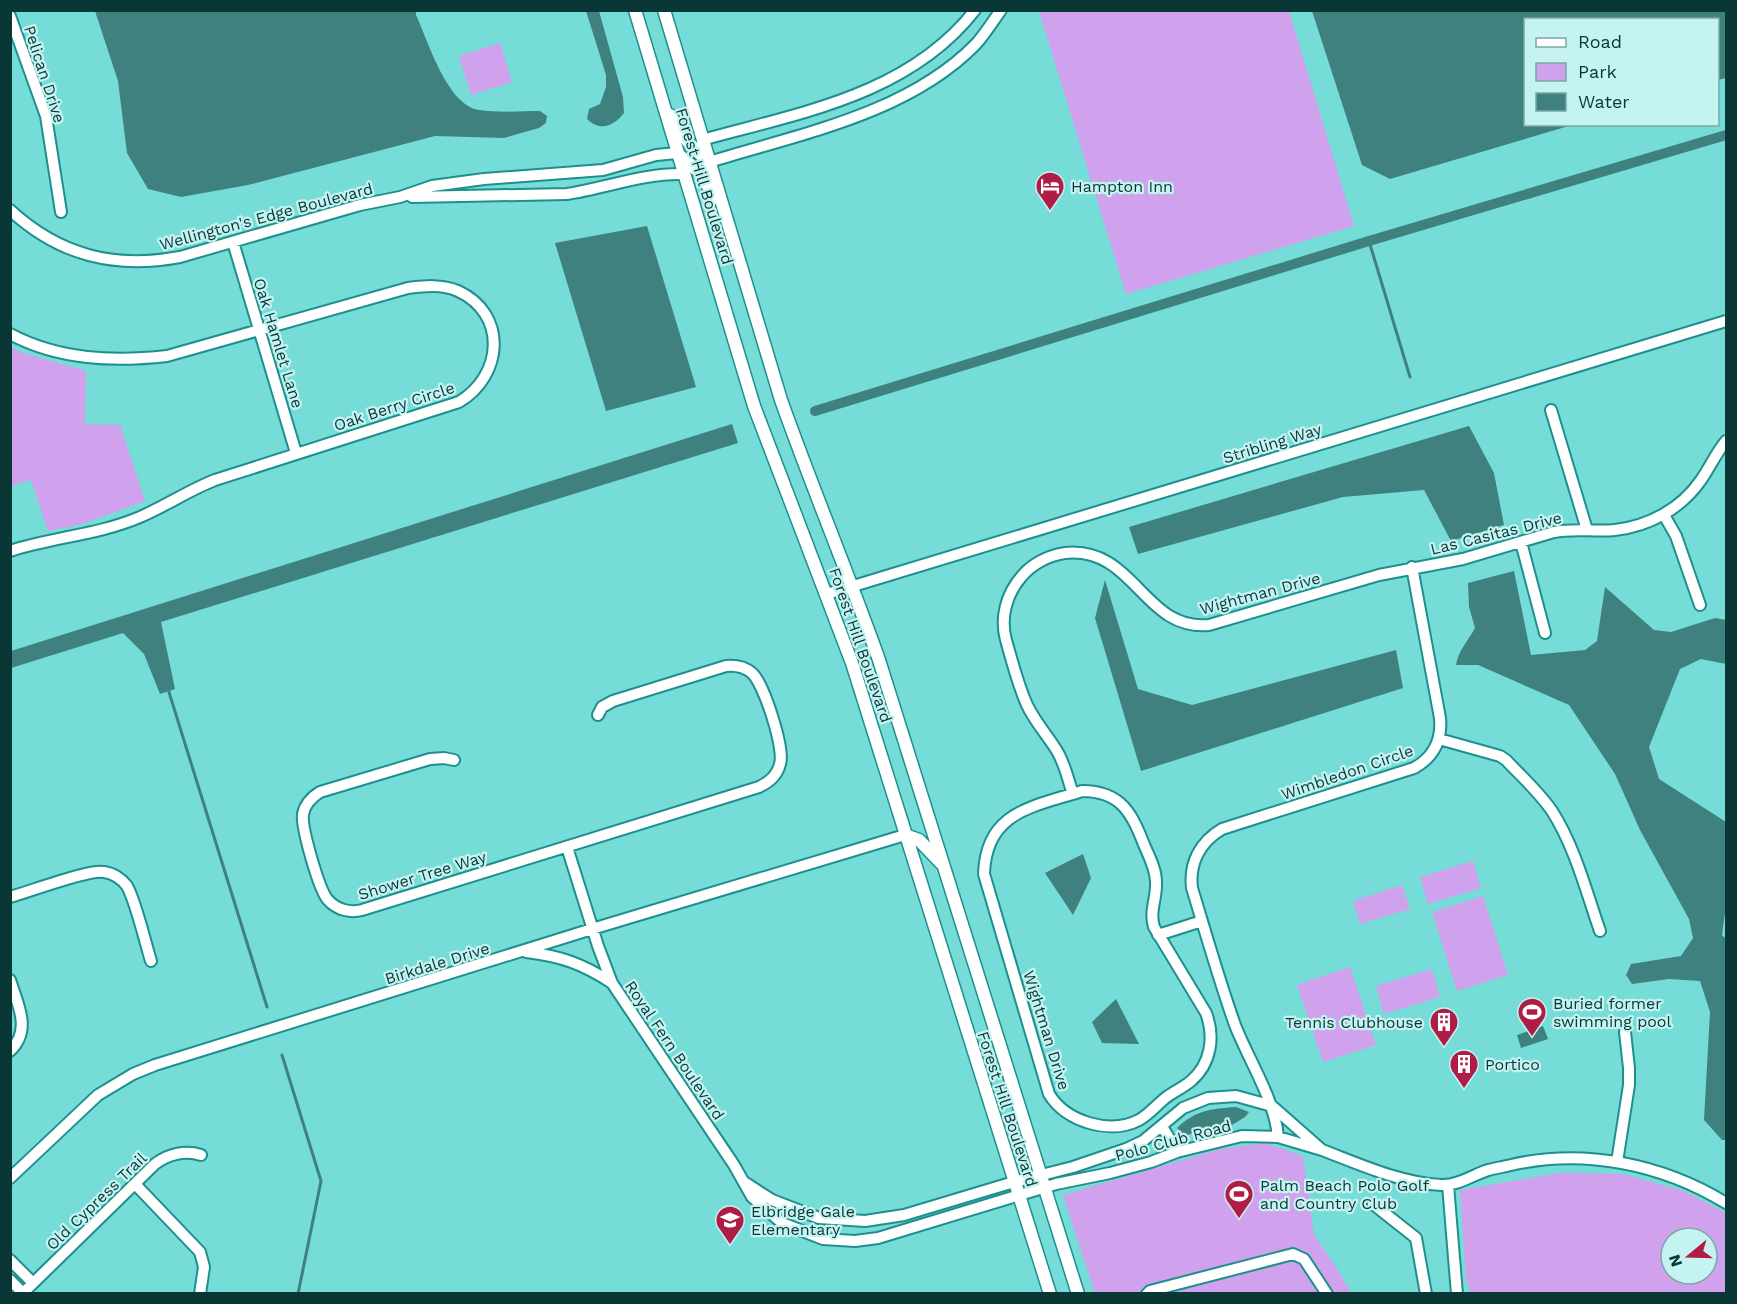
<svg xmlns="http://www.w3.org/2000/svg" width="1737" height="1304" font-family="'Work Sans',sans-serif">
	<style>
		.green { fill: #d0a1ec; fill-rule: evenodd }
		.water { fill: #3f817e }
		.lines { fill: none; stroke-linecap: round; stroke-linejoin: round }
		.stream { stroke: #3f817e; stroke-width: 3 }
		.canal { stroke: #3f817e; stroke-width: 10 }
		.minor-casing { stroke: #1d908e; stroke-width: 14 }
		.major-casing { stroke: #1d908e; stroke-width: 15 }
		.minor { stroke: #fff; stroke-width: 10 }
		.major { stroke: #fff; stroke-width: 12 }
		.labels { text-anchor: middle; stroke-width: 4.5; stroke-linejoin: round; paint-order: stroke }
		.street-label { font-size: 16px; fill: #093736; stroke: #c5f3f1 }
		.poi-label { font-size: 16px; fill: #093736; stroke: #c5f3f1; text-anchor: start }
	</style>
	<rect width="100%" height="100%" fill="#76dcd8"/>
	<!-- green -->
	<path class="green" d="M1039,11H1289L1354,226L1126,294Z
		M500,43L512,82L471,95L459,56Z
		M11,347L20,352L86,371L85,424L120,425L145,501L79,525L48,531L31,480L11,486Z
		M1473,861L1481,888L1428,904L1420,877Z
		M1402,885L1410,909L1360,924L1353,901Z
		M1483,896L1508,975L1457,991L1432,912Z
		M1350,967L1376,1045L1323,1062L1297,985Z
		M1432,969L1440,997L1384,1014L1376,986Z
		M1265,1143L1303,1156L1314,1235L1338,1270L1351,1293H1095L1063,1195L1220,1149Z
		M1560,1173L1623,1174L1684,1191L1726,1213V1293H1471L1466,1280L1460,1190ZM1671,1238H1707V1274H1671Z"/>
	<!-- water -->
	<path class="water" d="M95,11H416V15C428,41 447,105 479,110C498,113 520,111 540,111L547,116L546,123L539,128L504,138L435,136L248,185L181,197L148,189L127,153L118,81Z
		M586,11H599L623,97L624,113C614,126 600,132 587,119L589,109L600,104L606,87V75Z
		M1312,11H1726V78L1718,80V20H1526V124L1572,125L1390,179L1362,165Z
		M647,226L696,387L606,411L555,243Z
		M732,424L738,443L161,622L175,689L160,694L144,654L123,633L11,668V651Z
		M1469,426L1494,473L1504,525L1451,541L1424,490L1343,497L1138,554L1129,527Z
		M1514,571L1531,655L1585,650L1597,641L1605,587L1654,630L1671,632L1715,618L1726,620V664L1701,659L1680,669L1649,747L1659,779L1726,822V905L1722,935L1726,939V1140H1722L1704,1120L1710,1012L1700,981L1669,979L1632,984L1626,975L1631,964L1681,956L1693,938L1689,919L1640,830L1615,774L1569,705L1478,665H1456C1458,651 1468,641 1475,628L1469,607L1468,583Z
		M1105,580L1138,689L1192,705L1396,650L1403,688L1141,771L1095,618Z
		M1083,854L1091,878L1073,915L1045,873Z
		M1116,999L1139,1044L1102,1043L1092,1022Z
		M1543,1026L1548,1039L1521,1048L1517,1035Z
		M1236,1107L1249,1112L1245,1117L1227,1128L1205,1127L1186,1136L1177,1128C1196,1110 1210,1109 1236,1107Z"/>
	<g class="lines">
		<!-- stream -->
		<path class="stream" d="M1369,241L1410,377
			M168,689L267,1007
			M282,1055L321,1181L298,1294"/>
		<!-- canal -->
		<path class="canal" d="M815,411L1369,241L1726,135"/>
		<!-- minor casing -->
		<g class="minor-casing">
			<path id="minor" d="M10,16L46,116L61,212
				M702,140C799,113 909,95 975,10
				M709,162C799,134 908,114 976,44C985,34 993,21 1001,10
				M412,197L567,194C606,188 644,173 683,174
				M10,210C60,256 115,269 180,257L360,205L400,197L432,186L484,179L603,170L656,155L677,153
				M233,242L296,453
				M10,334C59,360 114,362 167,356L408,288C425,286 442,284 458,291C508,314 503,376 459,402L215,480C189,490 166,506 140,517C98,535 53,537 10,551
				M1551,410L1587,530
				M1664,515L1676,536L1700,605
				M1521,542L1545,633
				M827,594L1726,321
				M1439,739L1500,756L1506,760C1521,776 1539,792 1552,811C1575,847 1586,891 1600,931
				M454,760L444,758L430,759L320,792C312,797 305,804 303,814C301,827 319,890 328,900C337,910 350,913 362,910L759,787C769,782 777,776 780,764C785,749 764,684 752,673C745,667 736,665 726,666L613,701L602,707L598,715
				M1082,791C1122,791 1132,814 1145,847C1150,858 1156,870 1156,882C1157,898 1149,911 1154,927L1206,1013C1215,1037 1211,1064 1191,1081C1184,1087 1175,1091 1168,1096C1157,1104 1151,1113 1139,1120C1110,1135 1066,1122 1049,1094L984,874C986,811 1033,807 1082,791Z
				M1073,794C1068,780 1065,764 1057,751C1048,736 1035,722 1027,705C1018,685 1012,661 1006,640C1000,618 1006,594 1022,576C1032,564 1049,555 1065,553C1135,546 1143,631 1209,625L1379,575L1463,559L1554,532C1574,528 1595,532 1615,530C1649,526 1681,509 1701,480C1710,467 1716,453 1726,441
				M567,847L598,946L612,983L734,1165L752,1197L782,1223L823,1239L855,1241L878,1238L1056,1184L1110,1173L1151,1162L1177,1152L1242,1136L1278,1137L1322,1150L1272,1106L1236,1096L1208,1098L1183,1108L1143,1141L1126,1149L1073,1167L1014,1182L904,1215L865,1221L819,1218L772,1200L744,1182
				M10,897C29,892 88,869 104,872C113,873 122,879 127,886C136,902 145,942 151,961
				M1158,935L1202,921
				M526,952C561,956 583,964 612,983
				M10,980C18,1005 32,1030 10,1051
				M1162,1126L1177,1152
				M1278,1137C1275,1100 1249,1061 1235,1025C1219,980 1206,934 1192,888C1189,863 1200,842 1222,829L1414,768C1434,757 1442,740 1440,718L1412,567
				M1322,1150C1359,1164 1400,1183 1441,1185C1457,1186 1473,1175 1488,1170C1496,1168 1503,1167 1511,1165C1584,1148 1662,1164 1726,1203
				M1617,1162L1629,1085V1068L1625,1032
				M10,1178L98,1095L133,1074L155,1065L592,929L905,835
				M135,1184L200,1252L204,1267L200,1294
				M1448,1185L1457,1294
				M1373,1204L1416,1238L1426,1294
				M10,1260L33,1283
				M10,1280L23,1293
				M22,1294L155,1164C168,1154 185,1150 201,1155
				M1147,1294L1150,1291L1293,1254L1304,1259L1327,1294"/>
		</g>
		<!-- major casing -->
		<g class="major-casing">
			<path id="major" d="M635,10L754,406L852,663L1050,1294
				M664,10L781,400C812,487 848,573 879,660L1078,1294
				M670,115L688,142L706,160
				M678,154L700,173L715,198
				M905,835L919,840L941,863"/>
		</g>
		<!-- minor -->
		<use href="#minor" class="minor"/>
		<!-- major -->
		<use href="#major" class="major"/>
	</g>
	<!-- icons -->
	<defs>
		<g id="hotel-pin" transform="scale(1.5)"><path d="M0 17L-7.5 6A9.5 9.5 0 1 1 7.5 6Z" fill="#af1c44" stroke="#c5f3f1"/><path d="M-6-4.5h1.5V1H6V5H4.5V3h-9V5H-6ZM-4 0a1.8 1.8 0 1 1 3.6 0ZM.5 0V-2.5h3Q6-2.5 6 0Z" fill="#fff"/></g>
		<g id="stadium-pin" transform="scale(1.5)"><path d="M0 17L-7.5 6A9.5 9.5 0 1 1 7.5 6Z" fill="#af1c44" stroke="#c5f3f1"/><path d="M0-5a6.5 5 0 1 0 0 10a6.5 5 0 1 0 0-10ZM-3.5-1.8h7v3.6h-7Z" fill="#fff"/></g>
		<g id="building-pin" transform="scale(1.5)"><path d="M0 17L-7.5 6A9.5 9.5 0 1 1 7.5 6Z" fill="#af1c44" stroke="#c5f3f1"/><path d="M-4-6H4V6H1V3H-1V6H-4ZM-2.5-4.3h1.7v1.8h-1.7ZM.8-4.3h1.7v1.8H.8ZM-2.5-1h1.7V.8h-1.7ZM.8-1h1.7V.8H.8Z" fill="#fff"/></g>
		<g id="school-pin" transform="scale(1.5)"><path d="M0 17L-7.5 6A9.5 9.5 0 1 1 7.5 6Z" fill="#af1c44" stroke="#c5f3f1"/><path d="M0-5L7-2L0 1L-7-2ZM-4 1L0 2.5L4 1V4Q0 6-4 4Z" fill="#fff"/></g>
	</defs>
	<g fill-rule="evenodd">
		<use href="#hotel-pin" x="1050" y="186"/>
		<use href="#stadium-pin" x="1532" y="1012"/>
		<use href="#building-pin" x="1444" y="1022"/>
		<use href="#building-pin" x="1464" y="1064"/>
		<use href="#stadium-pin" x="1239" y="1194"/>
		<use href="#school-pin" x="730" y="1220"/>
	</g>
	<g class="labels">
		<!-- street labels -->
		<g class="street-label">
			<text transform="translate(45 74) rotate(72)" y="6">Pelican Drive</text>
			<text transform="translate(705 186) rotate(73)" y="6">Forest Hill Boulevard</text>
			<text transform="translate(266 216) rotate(-15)" y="6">Wellington's Edge Boulevard</text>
			<text transform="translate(279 343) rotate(73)" y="6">Oak Hamlet Lane</text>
			<text transform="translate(394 406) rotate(-18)" y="6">Oak Berry Circle</text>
			<text transform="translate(1272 443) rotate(-17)" y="6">Stribling Way</text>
			<text transform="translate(1496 533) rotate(-14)" y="6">Las Casitas Drive</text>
			<text transform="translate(1260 593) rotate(-15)" y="6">Wightman Drive</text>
			<text transform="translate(861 645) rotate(71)" y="6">Forest Hill Boulevard</text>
			<text transform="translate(1347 772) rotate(-19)" y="6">Wimbledon Circle</text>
			<text transform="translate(422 875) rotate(-17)" y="6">Shower Tree Way</text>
			<text transform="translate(437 963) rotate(-17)" y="6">Birkdale Drive</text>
			<text transform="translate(1047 1030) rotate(73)" y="6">Wightman Drive</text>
			<text transform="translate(675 1050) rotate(56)" y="6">Royal Fern Boulevard</text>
			<text transform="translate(1008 1109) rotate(72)" y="6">Forest Hill Boulevard</text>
			<text transform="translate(1173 1140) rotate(-15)" y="6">Polo Club Road</text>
			<text transform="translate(96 1201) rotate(-44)" y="6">Old Cypress Trail</text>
		</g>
		<!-- poi labels -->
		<g class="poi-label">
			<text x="1071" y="192">Hampton Inn</text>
			<text x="1553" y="1009">Buried former<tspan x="1553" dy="18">swimming pool</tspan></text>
			<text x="1423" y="1028" text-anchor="end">Tennis Clubhouse</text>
			<text x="1485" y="1070">Portico</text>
			<text x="1260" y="1191">Palm Beach Polo Golf<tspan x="1260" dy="18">and Country Club</tspan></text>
			<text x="751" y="1217">Elbridge Gale<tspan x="751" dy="18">Elementary</tspan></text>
		</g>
	</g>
	<!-- border -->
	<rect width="1737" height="1304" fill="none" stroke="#093736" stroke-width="24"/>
	<!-- legend -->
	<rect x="1524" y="18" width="195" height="108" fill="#c5f3f1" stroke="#7aa8a6" stroke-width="1.5"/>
	<rect x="1536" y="38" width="30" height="9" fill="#ffffff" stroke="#7aa8a6" stroke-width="1.5"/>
	<text x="1578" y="48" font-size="18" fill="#093736">Road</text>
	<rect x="1536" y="63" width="30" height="18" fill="#d0a1ec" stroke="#7aa8a6" stroke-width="1.5"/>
	<text x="1578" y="78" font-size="18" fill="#093736">Park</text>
	<rect x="1536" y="93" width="30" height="18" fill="#3f817e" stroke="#7aa8a6" stroke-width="1.5"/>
	<text x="1578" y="108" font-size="18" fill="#093736">Water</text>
	<!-- north arrow -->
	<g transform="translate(1689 1256) rotate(251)"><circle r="28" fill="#c5f3f1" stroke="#7aa8a6" stroke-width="1.5"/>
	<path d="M0-4.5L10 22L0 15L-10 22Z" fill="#af1c44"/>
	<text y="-9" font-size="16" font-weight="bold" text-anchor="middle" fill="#093736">N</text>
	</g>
</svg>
